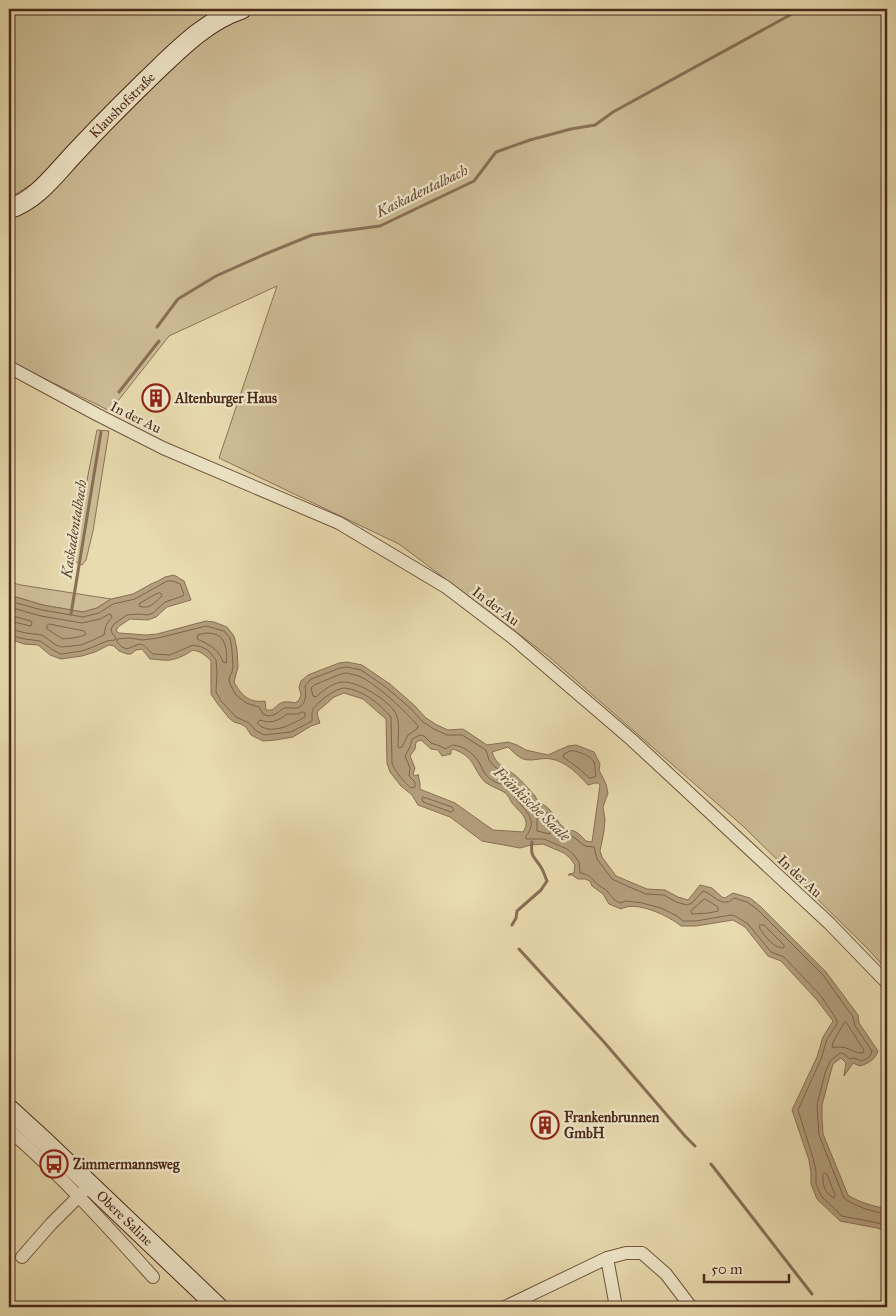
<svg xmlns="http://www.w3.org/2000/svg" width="896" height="1316" font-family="'IM FELL Great Primer',serif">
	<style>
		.green { fill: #cdbd96; stroke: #8c7358 }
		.water { fill: #b29e7c; stroke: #886f55; fill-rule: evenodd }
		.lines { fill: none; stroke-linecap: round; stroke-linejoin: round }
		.shore { stroke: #7e644b; stroke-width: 1 }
		.stream { stroke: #886f55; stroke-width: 3 }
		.street-casing { stroke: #72563f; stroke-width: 14 }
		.secondary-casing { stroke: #4a291a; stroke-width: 21 }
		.street { stroke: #f0e8cb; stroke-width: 12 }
		.secondary { stroke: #f0e8cb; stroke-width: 19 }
		.labels { text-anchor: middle; stroke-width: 4.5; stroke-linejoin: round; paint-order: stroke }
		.street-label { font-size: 14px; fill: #4a291a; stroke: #f0e8cb }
		.poi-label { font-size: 14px; font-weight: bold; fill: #4a291a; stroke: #f0e8cb; text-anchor: start }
		.water-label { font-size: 15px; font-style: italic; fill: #644632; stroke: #f0e8cb }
	</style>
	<rect width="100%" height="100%" fill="#e8dbaf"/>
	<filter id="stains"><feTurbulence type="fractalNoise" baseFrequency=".004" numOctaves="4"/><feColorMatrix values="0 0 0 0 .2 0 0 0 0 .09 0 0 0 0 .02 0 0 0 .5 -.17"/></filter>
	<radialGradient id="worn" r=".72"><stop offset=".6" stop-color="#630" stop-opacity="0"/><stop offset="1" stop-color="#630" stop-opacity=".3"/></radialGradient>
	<!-- green -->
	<path class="green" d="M9,9H226L99,120L32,184L9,198Z
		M260,9H887V970L867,948L744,827L548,656L399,544L219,458L277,286L169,336L110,411L9,361V214L41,196L109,131L205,37Z
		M97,430L109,431L93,531L86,560L82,565L74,561L88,475Z
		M9,582L21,585L111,599L97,608L83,612L43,605L9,595Z"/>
	<!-- water -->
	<path class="water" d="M174,575L184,581L191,600L167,607L156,617L148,620L130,619L118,627L116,631L119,633L146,635L157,634L206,621L214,622L227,627L234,636L237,649L238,667L234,682C242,696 249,703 265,701L266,710C276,711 274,706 281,703C285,701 291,702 295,703L299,700L301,695L299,687L301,681L308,675L339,663L347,662L362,665L390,684L414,705L426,718L437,725L448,730L463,729L487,745L508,742L517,745L526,750L548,755L568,746L576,745L594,752L600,764L599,770L606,784L608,793L603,807L605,819L604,831L600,851L602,857L616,876L647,889L665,890L678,897L688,900L700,885L712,888L722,897L725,898L733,893L750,898L760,906L826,972L858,1015L859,1023L878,1051C875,1060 869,1063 860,1066L853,1063L844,1076L846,1063L841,1058L833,1064L830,1075L822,1105V1119L823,1134L848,1195C860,1203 874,1206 887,1209V1232L877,1228L840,1221L817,1199L811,1184V1172L809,1160L792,1110L817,1057L823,1037L833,1021L817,1000L781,961L768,956L745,927L733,920L696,926H681C669,916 636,900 621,909L609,904L603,894L592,886L590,881L585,879H578L572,875H568L569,874L574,873L575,865L570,858L564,853L543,844L531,845L520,848L482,841L450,817L418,805L412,795L401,786L390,772L387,763L386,719L363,699L344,693L334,697L318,711L317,714L320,723L311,726L293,737L276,740L263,741L251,735L246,727L241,724L234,722L229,718L217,703L211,694V661L206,656L200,652L193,650C187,654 178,659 170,660C164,661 156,659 150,659L142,649L136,650L131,654H127L119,651L114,646L109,645L95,652L82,656L61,659L50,655L38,645L24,644L9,639V595L43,605L83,612L97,608L111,599L133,594L151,584L158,581L165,577ZM421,740L431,749L438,750L442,756L451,754V751L453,749C476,757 472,769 485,782C490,786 497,788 502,791C508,794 509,798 512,803C519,812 532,819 523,832L493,830L455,803L422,790L420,789V784L418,774L416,776L413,774L415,768L410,756L415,749L416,742ZM508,747C512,751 518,757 523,759C532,762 542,757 551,759C566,761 579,775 588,785L595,783H598L600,785L592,842L586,841C583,838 579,833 574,831C570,830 567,831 564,828C558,823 554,814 549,809C544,804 538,803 535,796C529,789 522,781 515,775C504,767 497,766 492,752Z"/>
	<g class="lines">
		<!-- shore -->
		<path class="shore" d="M160,593L162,595L161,597C154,603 149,610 139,606L140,603L156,594Z
			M9,601L42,610L83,617L99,613L113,604L135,599L167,581H173L180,584L184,594L183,596L165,602L153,613L148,615L139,614L127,615L114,624L111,629L112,633L116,638L115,640L107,641L93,647L82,651L61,654L53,650L40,641L25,639L9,635
			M9,607L41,616L82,623L100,619L109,614L111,615L112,617L106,625L104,635L91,641L81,645L62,647L56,645L42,635L26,633L9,629
			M9,615L31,621L32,623L31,626L9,621
			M49,624L84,631L86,634C80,638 70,638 63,639L47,629V626Z
			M207,633C211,633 216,634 219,636C226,640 228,656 226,663L223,662C219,649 208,644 197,639L198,635Z
			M347,673C351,674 355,675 359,676C377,684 405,711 418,726L417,729L408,735L402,747L399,748L398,746C398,738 400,721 396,714C390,701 359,682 344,682C333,682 324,690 316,697L313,696L311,688L314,685L341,674Z
			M303,712L305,713V717C292,724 270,737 257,723L260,720C271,724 278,721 287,714H297Z
			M575,751C583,754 594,756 595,766C595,769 595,772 596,775L595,777L589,778L581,770L563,757L564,754L570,751Z
			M423,797L452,807L454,810L451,812L423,802L422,799Z
			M540,817L551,830L550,834L537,831V819Z
			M705,899L718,907V911L709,913L692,914L691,911Z
			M760,925H764L784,945V948C773,948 766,937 760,929Z
			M846,1022L864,1050L863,1053C855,1053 852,1050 846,1048C841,1046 836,1048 832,1047L833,1042L844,1023Z
			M825,1173L827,1174L835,1195L834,1198C825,1194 822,1184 823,1175Z
			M887,1214C873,1212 856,1207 844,1198L819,1135L817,1105L825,1073L830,1061L840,1053L844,1054L850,1059L854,1058L861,1061C866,1059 872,1057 872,1051L855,1026L853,1017L823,975L757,909L747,902L734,898C732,900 729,902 727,902C719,904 711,893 703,891L692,903L687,905L676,902L664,895L646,894L627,886L612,879L597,859L594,847L585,846L572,836L567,835L561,832L547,813L536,807L518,785L511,778L495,767L489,760L486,750L462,735H447L434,729L423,722L410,708L387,688L361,670L347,667L340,668L311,679L305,686C306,694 307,705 297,708C293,709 288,707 284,708C277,713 271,719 263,714L259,707L246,703L236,695L230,684L229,678L232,672L233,667L232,650L230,638L224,631L206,626L158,638L142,640L130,638L117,639V642L122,647L127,649C144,642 140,642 153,654L170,655L193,645L202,647L209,651L216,660L217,673L216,692L221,701L236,717L249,723L255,730L264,735L291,732L312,721C312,718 312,716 312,713C312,707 320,702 324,698C330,694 338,688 345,688C363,690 380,704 391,717L392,763C395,772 404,782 411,788L415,787V782L409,776L410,768L405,756L410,747L412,739L420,735L424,736L431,743L440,746L445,749L453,745C463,746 472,752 478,761C482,766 483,773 488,777C493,782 499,783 505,786C511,790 513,795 517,800C527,812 538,821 526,836V839H544L567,849L574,855L579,862L580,873C591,875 590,877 597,884C600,887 605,888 608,892C613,898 612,899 620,903L626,901L642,903L661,908L677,916L683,921H696L731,915L735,916L748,924L771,952L784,957L821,996L837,1020V1024L827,1039L821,1059L798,1110L813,1158L816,1171V1184L822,1197L842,1216L878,1223L887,1226"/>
		<!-- stream -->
		<path class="stream" d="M157,327L178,299L216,276L263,255L312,235L380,226L474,181L496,152L530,140L571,129L595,125L613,112L801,9
			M119,392L159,341
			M71,614L101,432
			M512,925L516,918L517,911L541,890L547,881C545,877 544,872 542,869C535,856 530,859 532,842
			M519,949L604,1042L685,1136L695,1146
			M711,1164L812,1294"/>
		<!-- street casing -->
		<g class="street-casing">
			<path id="street" d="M9,367L96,414L163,448L339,523L446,587L513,638L632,740L829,923L887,983
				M9,1130C61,1175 107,1226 153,1277
				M22,1257L51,1224L85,1190
				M607,1258L616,1307
				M505,1307L607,1258L626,1253H642L666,1274L691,1307"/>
		</g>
		<!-- secondary casing -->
		<g class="secondary-casing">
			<path id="secondary" d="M9,209C37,200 56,173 75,153C101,125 128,98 156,71C181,47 208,20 242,9
				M9,1109L44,1141L218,1307"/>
		</g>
		<!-- street -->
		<use href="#street" class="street"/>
		<!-- secondary -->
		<use href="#secondary" class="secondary"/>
	</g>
	<!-- icons -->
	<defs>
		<g id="building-ring" transform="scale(1.4375)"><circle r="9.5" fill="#f0e8cb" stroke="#8f2418" stroke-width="1.5"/><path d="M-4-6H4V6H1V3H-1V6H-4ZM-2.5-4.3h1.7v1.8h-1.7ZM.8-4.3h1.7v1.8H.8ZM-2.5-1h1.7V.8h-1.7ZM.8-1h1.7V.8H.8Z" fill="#8f2418"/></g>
		<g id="bus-ring" transform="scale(1.4375)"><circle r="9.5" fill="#f0e8cb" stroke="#8f2418" stroke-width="1.5"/><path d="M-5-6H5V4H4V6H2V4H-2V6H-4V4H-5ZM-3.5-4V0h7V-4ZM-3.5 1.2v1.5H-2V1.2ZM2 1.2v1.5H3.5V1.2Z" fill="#8f2418"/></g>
	</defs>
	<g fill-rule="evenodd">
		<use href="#building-ring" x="156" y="398"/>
		<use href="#building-ring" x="545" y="1125"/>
		<use href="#bus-ring" x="54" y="1164"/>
	</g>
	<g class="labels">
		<!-- street labels -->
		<g class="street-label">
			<text transform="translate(122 105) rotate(-45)" y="5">Klaushofstraße</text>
			<text transform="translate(136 417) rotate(26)" y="5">In der Au</text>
			<text transform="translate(496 606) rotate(37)" y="5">In der Au</text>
			<text transform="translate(800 876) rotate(43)" y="5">In der Au</text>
			<text transform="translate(125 1218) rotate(44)" y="5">Obere Saline</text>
		</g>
		<!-- poi labels -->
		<g class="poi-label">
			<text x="175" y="403">Altenburger Haus</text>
			<text x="564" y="1122">Frankenbrunnen<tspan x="564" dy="16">GmbH</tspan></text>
			<text x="73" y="1169">Zimmermannsweg</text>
		</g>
		<!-- water labels -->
		<g class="water-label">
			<text transform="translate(422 191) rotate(-26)" y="5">Kaskadentalbach</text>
			<text transform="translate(74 529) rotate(-81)" y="5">Kaskadentalbach</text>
			<text transform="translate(532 804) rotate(44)" y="5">Fränkische Saale</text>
		</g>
	</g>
	<!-- margin -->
	<rect width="896" height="1316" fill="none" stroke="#e8dbaf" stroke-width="30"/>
	<rect x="10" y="10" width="876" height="1296" fill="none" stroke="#4a291a" stroke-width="2.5"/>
	<rect x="15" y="15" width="866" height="1286" fill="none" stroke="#4a291a"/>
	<!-- scale -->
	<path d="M704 1274v8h85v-8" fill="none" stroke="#4a291a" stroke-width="2.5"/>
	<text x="711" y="1274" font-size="15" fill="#4a291a" stroke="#f0e8cb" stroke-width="4" paint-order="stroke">50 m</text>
	<rect width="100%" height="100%" filter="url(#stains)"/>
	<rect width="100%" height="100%" fill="url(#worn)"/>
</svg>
